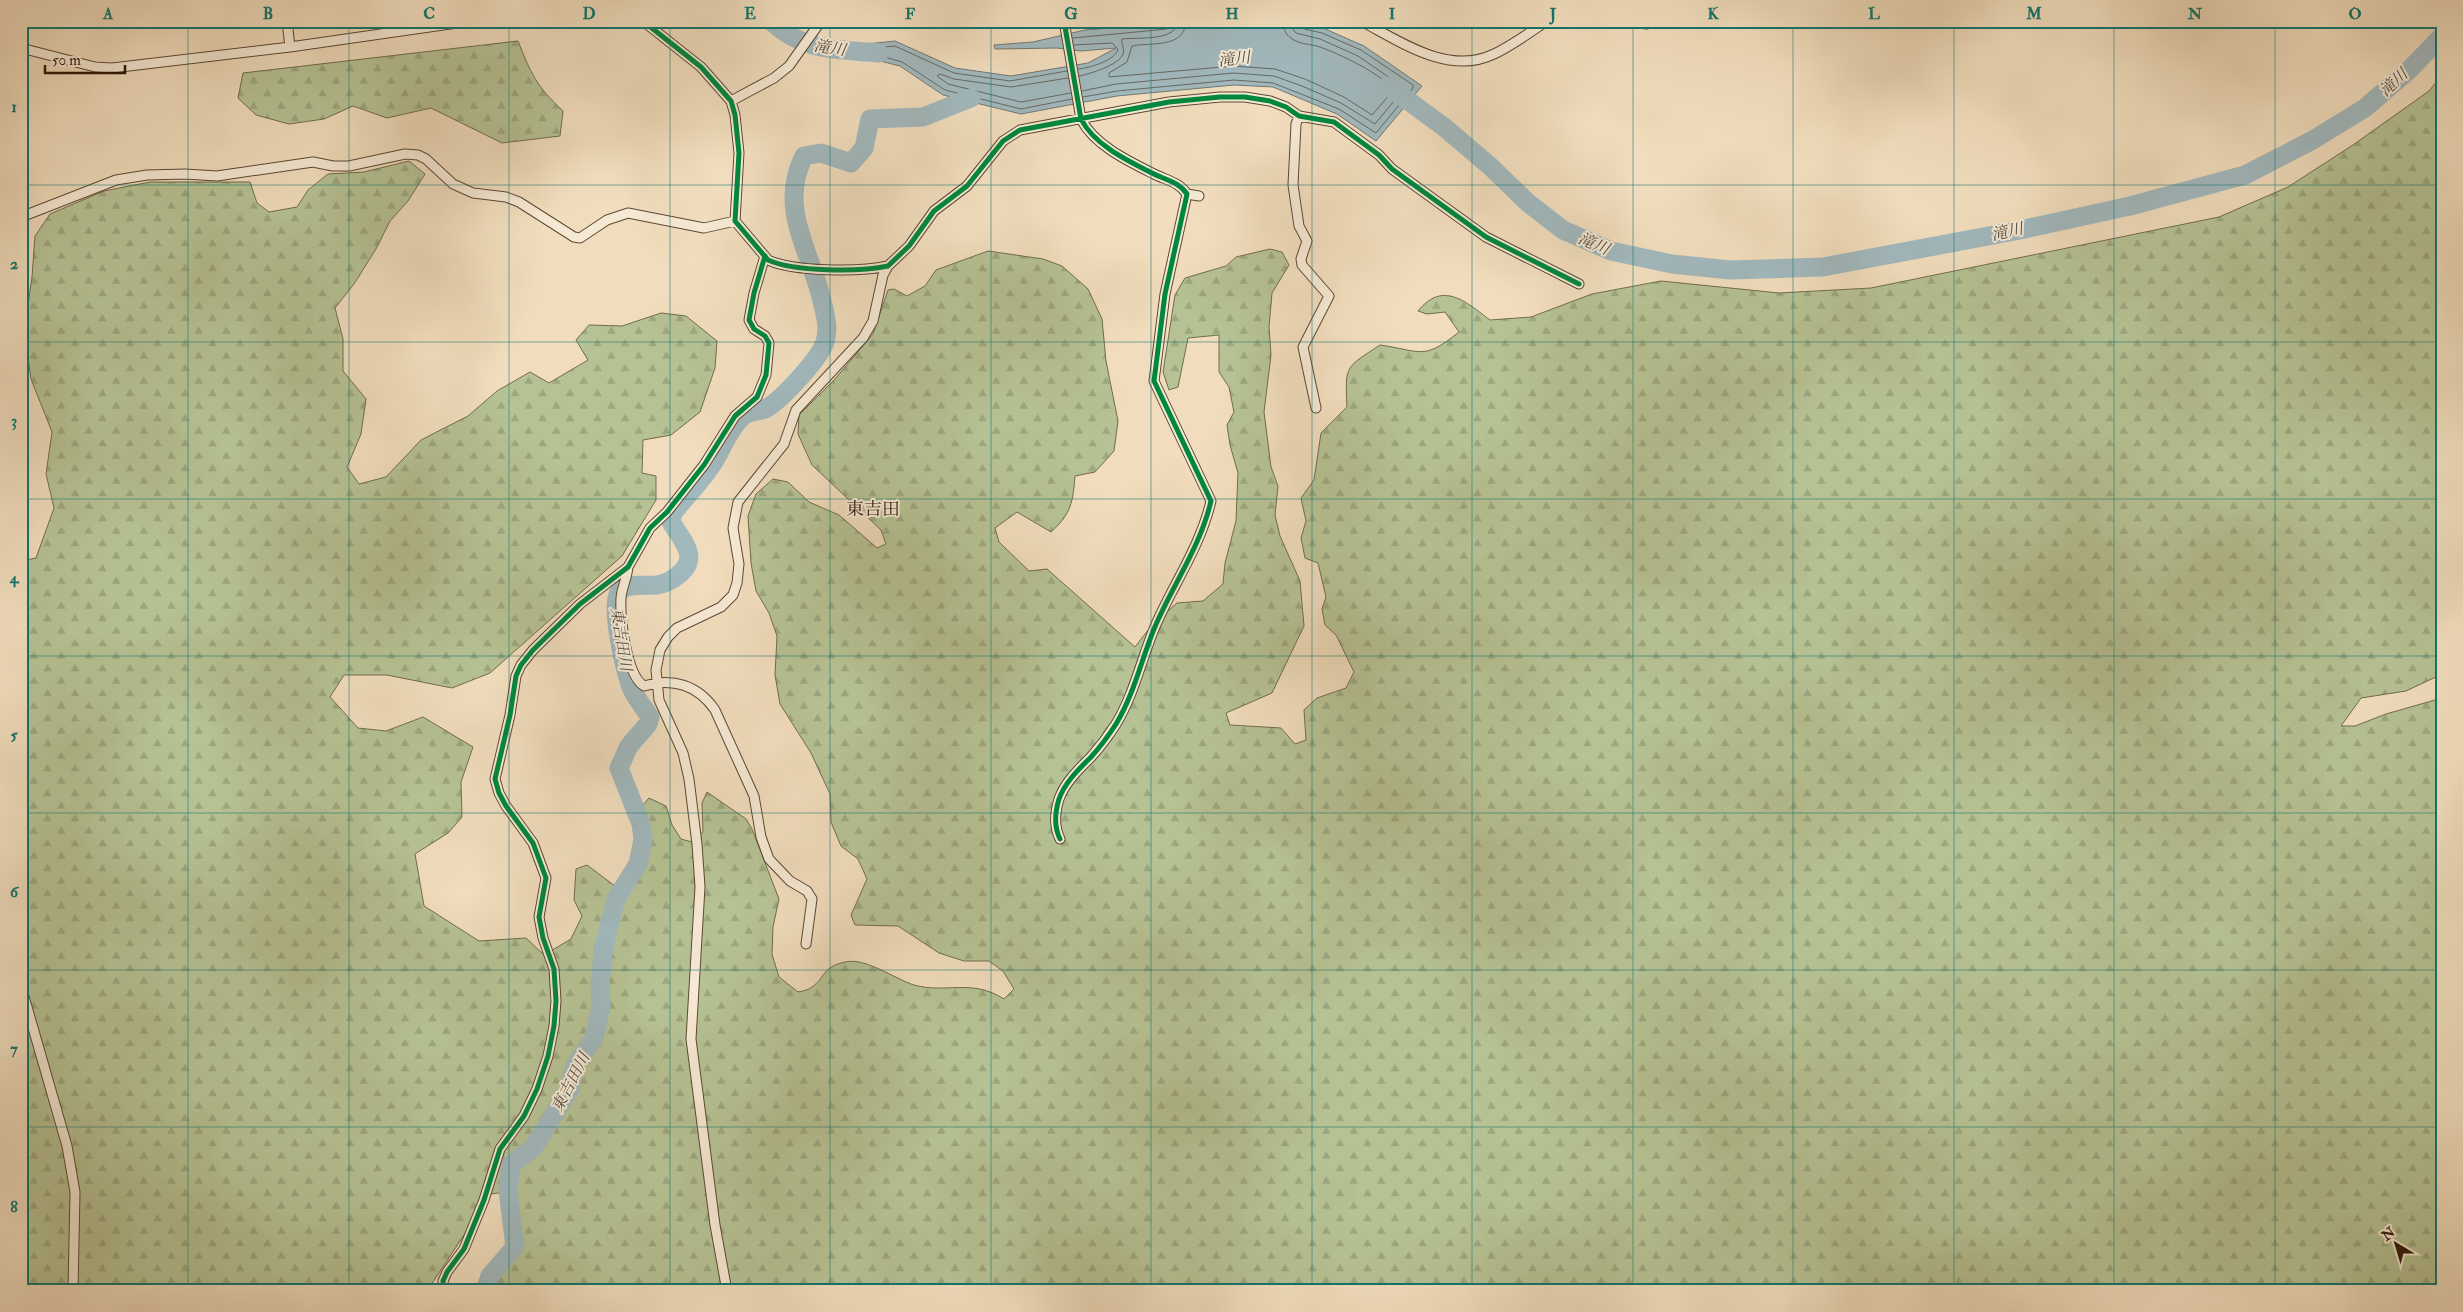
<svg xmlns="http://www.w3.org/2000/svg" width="2463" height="1312" font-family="'IM FELL Double Pica','Noto Serif JP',serif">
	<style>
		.forest { fill: url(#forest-firs); stroke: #706c4e }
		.water { fill: #a1b8bd; stroke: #727874 }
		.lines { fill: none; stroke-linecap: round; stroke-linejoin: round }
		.shore { stroke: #666862; stroke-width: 1 }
		.river { stroke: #a1b8bd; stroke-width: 19 }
		.minor-casing { stroke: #5c4834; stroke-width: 11 }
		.minor { stroke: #f6e9d4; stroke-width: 9 }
		.cycleway-casing { stroke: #f6e9d4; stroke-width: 8 }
		.cycleway { stroke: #00873e; stroke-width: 5 }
		.grid { fill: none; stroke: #0f766e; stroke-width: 1; stroke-opacity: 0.55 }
		.labels { text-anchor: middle; stroke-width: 4; stroke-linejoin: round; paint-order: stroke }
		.water-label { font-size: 16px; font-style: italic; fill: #544f47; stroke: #f6e9d4 }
		.quarter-label { font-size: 18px; fill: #2b1707; stroke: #f6e9d4 }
		.neatline { fill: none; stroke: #0f766e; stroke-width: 2 }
		.grid-label { font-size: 16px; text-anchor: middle; font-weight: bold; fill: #0f766e }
	</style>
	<defs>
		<pattern id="forest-firs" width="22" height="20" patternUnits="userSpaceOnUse" patternTransform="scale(1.25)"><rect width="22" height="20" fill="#b6c294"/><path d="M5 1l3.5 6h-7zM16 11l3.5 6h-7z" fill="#9da67e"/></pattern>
	</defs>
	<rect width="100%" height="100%" fill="#f1ddbd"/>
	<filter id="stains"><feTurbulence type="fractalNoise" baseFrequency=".004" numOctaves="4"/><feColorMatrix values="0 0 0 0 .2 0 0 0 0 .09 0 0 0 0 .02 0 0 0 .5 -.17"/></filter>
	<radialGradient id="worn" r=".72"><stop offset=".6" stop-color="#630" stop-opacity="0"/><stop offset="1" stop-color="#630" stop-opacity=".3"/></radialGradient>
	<!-- forest -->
	<path class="forest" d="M518,41C531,74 537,87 563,111L560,136L502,143L431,108L387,118L353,106L324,119L289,124L256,115L238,98L243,73Z
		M2442,75V671L2440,675L2406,691L2361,698L2341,726H2355L2386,714L2442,698V1291H493L501,1275L520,1251L519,1221L505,1192L484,1195L472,1223L427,1291H21V561L36,558L54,508L46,474L52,432L31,379L24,331L32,277L35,236L50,214L104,191L150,182H250L257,203L269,212L297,207L308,190L328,174L364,172L409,161L425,174L408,201L390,221L376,249L354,284L335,308L343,339V371L366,399L361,434L347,467L359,484L386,477L421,440L468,416L497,391L530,372L549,383L588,360L576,340L589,325L622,326L661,313L686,316L717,341L715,368L700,412L671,435L643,440L642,473L656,476V500L622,556L490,673L452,688L387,675H344L330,697L358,728L386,731L423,717L473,747L461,782L462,817L448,833L415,854L424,906L479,941L526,938L544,955L571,939L582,916L574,900L576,869L587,865L623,892C651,870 649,840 641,807L649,798L666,806L672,825L681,839L692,842L703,832L702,803L707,792L746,819L752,829L779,899L773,927L772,954L779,977L798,992C802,991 809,990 812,987C826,977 822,967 845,962C865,957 895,979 914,985C947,994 971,978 1004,999L1014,989L1003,971L989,961H964L939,953L898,926L855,925L851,915L867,879L858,859L841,846L831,822L830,794L811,753L780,704L775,675L777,636L769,613L756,591L751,563L748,516L756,494L773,479L788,482L809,502L839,515L877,548L886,544L881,530L812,465L798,434L799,415L835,379L873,334L888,290L894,289L907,296L925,286L936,270L988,251L1043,259L1062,266L1088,289L1102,319L1106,361L1118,421L1114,451L1095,472L1075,476C1073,502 1071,514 1051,532L1017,512L995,528L999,542L1029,571L1047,569L1135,647L1152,625L1177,603L1203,601L1223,584L1225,563L1236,521L1238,473L1230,445L1227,425L1234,412L1229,387L1219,372V335L1188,338L1178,387L1169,390L1163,372L1175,295L1185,278L1226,266L1236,257L1270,249L1282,252L1289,265L1272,293L1269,327L1271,355L1264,412L1271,467L1278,486L1275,515L1280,536L1300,581L1304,626L1272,693L1226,713L1230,725L1281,728L1295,744L1306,740L1304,710L1317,698L1346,688L1354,672L1336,635L1325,625L1322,609L1326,597L1318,563L1305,558L1301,538L1306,521L1301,498L1314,480L1321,433L1347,407C1345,365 1345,368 1380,345C1422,351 1423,361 1459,332L1445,312L1427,314L1418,311C1443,280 1466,302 1490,320L1531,317L1592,294L1661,281L1779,293L1871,288L2219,217L2288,187L2353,145L2429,91Z"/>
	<!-- water -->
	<path class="water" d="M1196,21H1288L1323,28L1364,46L1422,86L1376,141L1337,114L1273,87L1234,85L1117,96L1021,114L943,95L900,66L880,61L853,59L857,45L895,41L955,68L1011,76L1088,63L1116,48L1081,51L1057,48L995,49L994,45L1033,42L1085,30Z"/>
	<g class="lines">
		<!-- shore -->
		<path class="shore" d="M1186,21C1185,49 1151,42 1132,46L1127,62L1109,73V77L1233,66L1275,69L1305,79L1344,97L1372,115L1392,92C1389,76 1333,51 1317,46C1309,44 1298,44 1291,38C1285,34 1283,28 1283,21
			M1073,38L1167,29L1171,26L1172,21
			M1074,45L1112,43L1118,49C1115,61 1089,68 1078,69
			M1067,71L1010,81L954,73L895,46L862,49L860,52L862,54L881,56L902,62L945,90L1021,109L1072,99
			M1079,76C1090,74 1119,65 1123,54C1125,48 1121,44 1122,39C1138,37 1177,42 1178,21
			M1068,78L1011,87L954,79L940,74L937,76L948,84L1021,102L1071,93
			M1082,91L1116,84L1233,73L1274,76L1302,86L1341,103L1375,124L1403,90V87L1358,56L1320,39L1296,33L1292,28L1291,21
			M1083,97L1117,91L1234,80L1273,83L1339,109L1376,133L1413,88V85L1361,50L1322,33L1300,28L1297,21"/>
		<!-- river -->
		<path class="river" d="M771,21C803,52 838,49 879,53
			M1388,86L1444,127L1491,167L1527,202L1563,230L1611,251L1672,264L1730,270L1823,267L2020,230L2130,206L2245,175L2311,141L2365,108L2410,69L2442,36
			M485,1291L490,1276L515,1247L508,1190L511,1165L533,1148L570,1089L574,1068L594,1038L601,1007L600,982L604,946L616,899L638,864L643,839L641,824L619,768L629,746L648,724L650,717C644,707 633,696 630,684C625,669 607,598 622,589C632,583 645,586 656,585C664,584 671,581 677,576C701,558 683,542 671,522L673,513C686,496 704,479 715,460C724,445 730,427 743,416C750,410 758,412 765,409C781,401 820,358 825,342C829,328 826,318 823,305C812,252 777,210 804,156L821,153L851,163L864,148L870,119L923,117L971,98"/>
		<!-- minor casing -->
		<g class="minor-casing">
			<path id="minor" d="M287,21L290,47
				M643,21L701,67L731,101L735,115L739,153L735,221L768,260C794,272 860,272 888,266L909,246L934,211L967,186L1003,141L1020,130L1169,102L1220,97H1245L1270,101L1286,107L1299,116L1334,122L1379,155L1392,169L1486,237L1579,284
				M1361,21C1401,42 1449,76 1494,54C1513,45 1530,32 1547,21
				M1623,21L1647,24L1659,21
				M21,48L95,67L112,68L290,47L471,21
				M731,101L774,78L789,66L821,21
				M1299,116L1296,124L1293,185L1299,226L1307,241L1301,259L1302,265L1329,296L1303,347L1316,408
				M1187,194L1199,196
				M21,217L116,180L147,175L185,174L217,176L313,162L333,166H349L405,154L418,155L426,159L453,184L473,193L506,197L519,202L574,237L580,238L607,220L628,213L704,228L735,221
				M628,567C627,578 622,587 621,598C620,617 626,675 644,686C672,677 698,685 715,710L754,796L761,837L769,859L790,881L807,891L812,899L806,944
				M1060,839C1054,827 1055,812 1059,799C1065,782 1079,769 1091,757C1100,747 1109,735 1116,724C1134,694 1141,661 1154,629C1172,586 1200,548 1211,501L1154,381L1165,294L1187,194C1179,182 1166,180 1154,174C1128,161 1094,145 1081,119L1064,21
				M21,986L67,1146L75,1192L73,1291
				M444,1291L443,1281L447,1272L464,1249L484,1200L500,1149L524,1116L537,1089L548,1056L554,1026L556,1001L554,969L543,938L539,917L546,878L533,843L506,806L499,793L495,779L510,715L516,676L521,665L533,650L580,604L628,567L650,528L667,512L704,465L735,416L757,397L766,375L769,343L765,336L754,329L749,320L754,293L765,256
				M727,1291L715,1225L691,1039L700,887L697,844L689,779L683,753L659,700L656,670L660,650L668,637L677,628L721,607L733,595L737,583L739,564L733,528L738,502L784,444L796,410L863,338L873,321L883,275L888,266"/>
		</g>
		<!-- minor -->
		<use href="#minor" class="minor"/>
		<!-- cycleway casing -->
		<g class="cycleway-casing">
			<path id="cycleway" d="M643,21L701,67L731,101L735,115L739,153L735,221L768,260C794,272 860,272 888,266L909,246L934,211L967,186L1003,141L1020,130L1169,102L1220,97H1245L1270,101L1286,107L1299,116L1334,122L1379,155L1392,169L1486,237L1579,284
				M1060,839C1054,827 1055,812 1059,799C1065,782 1079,769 1091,757C1100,747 1109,735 1116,724C1134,694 1141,661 1154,629C1172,586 1200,548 1211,501L1154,381L1165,294L1187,194C1179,182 1166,180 1154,174C1128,161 1094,145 1081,119L1064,21
				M444,1291L443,1281L447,1272L464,1249L484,1200L500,1149L524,1116L537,1089L548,1056L554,1026L556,1001L554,969L543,938L539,917L546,878L533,843L506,806L499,793L495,779L510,715L516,676L521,665L533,650L580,604L628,567L650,528L667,512L704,465L735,416L757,397L766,375L769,343L765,336L754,329L749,320L754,293L765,256"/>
		</g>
		<!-- cycleway -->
		<use href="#cycleway" class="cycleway"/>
	</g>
	<!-- grid -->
	<path class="grid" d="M188,21V1291M349,21V1291M509,21V1291M670,21V1291M830,21V1291M991,21V1291M1151,21V1291M1312,21V1291M1472,21V1291M1633,21V1291M1793,21V1291M1954,21V1291M2114,21V1291M2275,21V1291M21,185H2442M21,342H2442M21,499H2442M21,656H2442M21,813H2442M21,970H2442M21,1127H2442"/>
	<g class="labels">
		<!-- water labels -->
		<g class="water-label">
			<text transform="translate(830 47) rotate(9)" y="6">滝川</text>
			<text transform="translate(1234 58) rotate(-6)" y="6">滝川</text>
			<text transform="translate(2393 82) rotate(-43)" y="6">滝川</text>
			<text transform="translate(2007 231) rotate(-12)" y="6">滝川</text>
			<text transform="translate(1594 243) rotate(23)" y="6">滝川</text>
			<text transform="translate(622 639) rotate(81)" y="6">東吉田川</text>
			<text transform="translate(570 1082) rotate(-63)" y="6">東吉田川</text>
		</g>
		<!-- quarter labels -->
		<g class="quarter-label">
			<text x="873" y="515">東吉田</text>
		</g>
	</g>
	<!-- margin -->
	<rect width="2463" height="1312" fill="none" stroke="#f1ddbd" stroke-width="55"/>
	<!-- north arrow -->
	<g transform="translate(2396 1244) rotate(322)" stroke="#f6e9d4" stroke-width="4" paint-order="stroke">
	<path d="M0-4L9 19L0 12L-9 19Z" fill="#2b1707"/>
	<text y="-8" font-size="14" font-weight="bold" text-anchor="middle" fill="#2b1707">N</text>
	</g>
	<!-- scale -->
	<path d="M45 65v8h80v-8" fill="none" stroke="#2b1707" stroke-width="2.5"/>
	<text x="52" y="65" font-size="15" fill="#2b1707" stroke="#f6e9d4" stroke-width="4" paint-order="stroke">50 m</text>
	<rect x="28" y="28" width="2408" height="1256" class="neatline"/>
	<g class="grid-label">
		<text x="108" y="19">A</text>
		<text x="268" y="19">B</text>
		<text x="429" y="19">C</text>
		<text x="589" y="19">D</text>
		<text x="750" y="19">E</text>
		<text x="910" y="19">F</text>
		<text x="1071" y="19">G</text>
		<text x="1232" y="19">H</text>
		<text x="1392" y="19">I</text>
		<text x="1553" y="19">J</text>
		<text x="1713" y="19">K</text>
		<text x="1874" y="19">L</text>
		<text x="2034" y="19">M</text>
		<text x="2195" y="19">N</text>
		<text x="2355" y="19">O</text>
		<text x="14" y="112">1</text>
		<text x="14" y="269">2</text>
		<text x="14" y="426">3</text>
		<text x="14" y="583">4</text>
		<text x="14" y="740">5</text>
		<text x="14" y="897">6</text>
		<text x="14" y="1054">7</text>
		<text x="14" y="1212">8</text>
	</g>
	<rect width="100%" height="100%" filter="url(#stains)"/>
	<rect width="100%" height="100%" fill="url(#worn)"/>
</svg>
